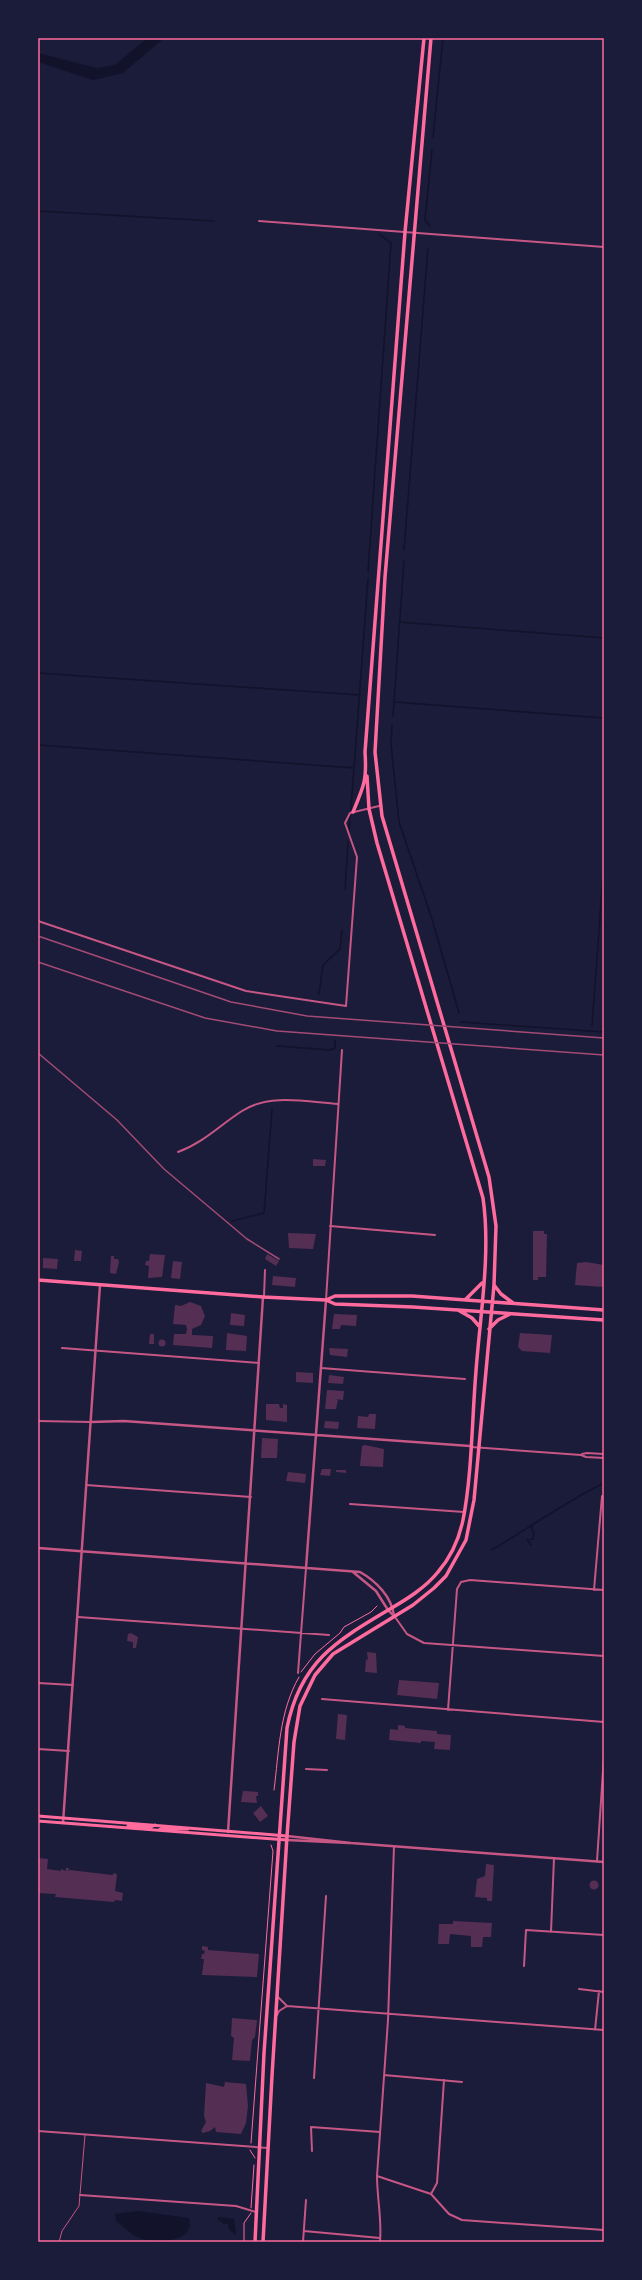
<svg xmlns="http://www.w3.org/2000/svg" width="642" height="2280" font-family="'Source Serif 4',serif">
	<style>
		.water { fill: #12122b }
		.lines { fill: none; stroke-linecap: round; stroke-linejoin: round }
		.stream { stroke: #12122b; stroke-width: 1.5 }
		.building { fill: #542f53 }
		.path { stroke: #ff6b9d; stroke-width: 1 }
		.service { stroke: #c65784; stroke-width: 1 }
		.minor { stroke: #c65784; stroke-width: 2 }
		.tertiary { stroke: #c65784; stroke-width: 2.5 }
		.secondary { stroke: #ff6b9d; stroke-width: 3 }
		.trunk { stroke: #ff6b9d; stroke-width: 3.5 }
		.rail { stroke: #a44b75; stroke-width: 1.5 }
		.neatline { fill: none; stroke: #ff6b9d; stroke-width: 1.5 }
	</style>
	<rect width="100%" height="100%" fill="#1b1b3a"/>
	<!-- water -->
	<path class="water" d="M147,38H167L163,39L123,73L93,80L38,62V53L97,68L115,65Z
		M138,2211L189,2218C196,2243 155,2244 139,2238C131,2235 123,2226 116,2221L115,2214Z
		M219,2217L234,2219L236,2235L229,2230L228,2224H224L217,2219Z"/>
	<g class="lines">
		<!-- stream -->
		<path class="stream" d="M433,137L443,38
			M38,211L214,221
			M430,226L425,220L432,150
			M404,550L428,248
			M368,572L391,243L379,234
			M399,622L604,638
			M38,673L360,695
			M394,702L604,718
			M393,716L404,561
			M392,725L391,744L399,822L432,919L459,1013
			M38,745L354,768
			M351,809L368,579
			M349,831L350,816
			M345,889L348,842
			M319,994L323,965L340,949L342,930
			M461,1022L604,1032
			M592,1026L604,861
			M277,1046L330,1050L335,1048V1040
			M232,1221L264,1213L272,1109
			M531,1545L527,1540L533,1539L534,1533L531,1527L533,1526
			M492,1550C529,1528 565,1502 604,1483"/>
	</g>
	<!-- building -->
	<path class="building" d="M313,1159L326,1160L325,1166H313Z
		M533,1231H544V1234H547L546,1277H538V1280H533Z
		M288,1233L316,1234L313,1249L289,1248Z
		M75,1250L82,1251L81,1261H74Z
		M150,1254L165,1255L162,1277L148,1278L149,1266L145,1265L146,1261H149Z
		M267,1254L279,1261L276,1266L265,1259Z
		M111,1256H114V1259H118L119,1262L116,1274L110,1273Z
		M43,1258L58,1259L57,1269L43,1268Z
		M173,1261L182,1262L180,1279L171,1278Z
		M586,1262L604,1265V1287L575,1285L577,1263Z
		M273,1276L296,1278L295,1287L272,1285Z
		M190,1302L201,1306L205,1316L201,1325L192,1329V1335L213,1336L212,1348L173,1345L174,1334H186L187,1329L186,1325L173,1324L175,1305L181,1306Z
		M231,1313L245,1315L244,1326L230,1325Z
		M334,1314L357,1315L356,1326L341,1325L340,1329H332Z
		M227,1333L247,1336L246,1351L226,1350Z
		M520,1333L552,1335L550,1353L522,1351L518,1347Z
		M150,1334H154V1344H149Z
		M158.5 1343a3.5 3.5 0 1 1 7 0a3.5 3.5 0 1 1-7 0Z
		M329,1348L348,1349L347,1357L330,1355Z
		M296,1372L313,1373V1383L296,1382Z
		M329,1375L344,1377L343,1384L328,1383Z
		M327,1390L344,1391L343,1400L336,1399L338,1400L336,1409H325Z
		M266,1404H279L280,1408H283V1404L287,1405V1422L266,1420Z
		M369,1414H376L375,1429L357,1428L358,1416L368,1417Z
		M325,1421L339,1422L338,1429L324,1428Z
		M262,1438L278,1439L277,1458H261Z
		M365,1445L384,1449L383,1467L360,1466L362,1446Z
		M322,1469H331L330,1476L320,1475Z
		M336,1470H346V1473L336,1472Z
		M288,1472L306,1474L305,1483L286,1481Z
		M131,1633L138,1637L136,1648H133V1642L127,1641L128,1634Z
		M367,1652L376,1653L377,1673L365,1672L366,1659L368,1660Z
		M399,1680L439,1683L437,1699L397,1695Z
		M338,1714L347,1715L345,1740L336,1739Z
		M398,1725L405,1726V1728L437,1731V1734L451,1735L450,1750L434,1749L435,1742L421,1741V1743L389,1740L390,1729L398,1730Z
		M243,1791L258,1792V1796H256L257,1803L241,1802Z
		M261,1806L268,1816L260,1822L253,1813Z
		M38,1858L48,1859L47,1869L61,1871V1869L66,1871V1868H69L68,1871L70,1870L112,1875L115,1873L117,1875L115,1891L123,1893L122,1901L115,1900L114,1902L55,1897L56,1894L38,1893Z
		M486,1864L494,1865L492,1901H487V1898L475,1897L477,1879L485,1876Z
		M589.5 1885a4.5 4.5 0 1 1 9 0a4.5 4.5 0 1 1-9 0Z
		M453,1921L492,1923L491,1937H483L482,1947H471V1936L450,1934L449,1944H438L439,1924H453Z
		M202,1946L208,1947V1950L259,1954L257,1977L202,1975L204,1959H201L202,1954H204L205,1951L202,1950Z
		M232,2018L257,2020L255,2037L252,2040L250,2061L232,2060L234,2038L231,2036Z
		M225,2082L246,2084L248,2106L246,2123L241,2134L216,2132L215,2127L210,2131L203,2133L201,2131L206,2122L204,2116L206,2083L224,2087Z"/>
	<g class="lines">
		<!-- path -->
		<path class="path" d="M301,1672L315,1654L340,1633L344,1627L371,1612L377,1606
			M274,1790C279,1752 279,1712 299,1677
			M251,2143L273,1851L271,1845
			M250,2150L255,2158
			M251,2208L254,2165
			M244,2242V2223L251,2213"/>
		<!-- service -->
		<path class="service" d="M59,2242L62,2231L79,2206L85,2135"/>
		<!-- minor -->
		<path class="minor" d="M259,221L604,247
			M38,921L246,991L346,1006L357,857L345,823L350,813L379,806
			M178,1152C203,1143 220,1125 242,1111C270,1093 307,1102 338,1104
			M330,1226L435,1235
			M264,1296L265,1270
			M326,1300L342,1050
			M62,1348L259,1363
			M321,1368L465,1379
			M38,1421L91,1422
			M471,1447L581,1455L586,1457L604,1458
			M582,1454L587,1453L604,1454
			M86,1485L251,1497
			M350,1504L464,1512
			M594,1590L602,1496
			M78,1617L329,1635
			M395,1617L407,1634L424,1643L604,1656
			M298,1673L306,1568
			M38,1683L73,1685
			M322,1699L604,1722
			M448,1710L457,1589L461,1582L470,1580L604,1590
			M38,1749L69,1751
			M306,1769L327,1770
			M597,1861L604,1756
			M551,1932L554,1858
			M524,1966L526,1930L604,1935
			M579,1989L604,1992
			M278,1997L287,2006L604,2030
			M277,2015L279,2011L287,2006
			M595,2030L599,1991
			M384,2075L462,2082
			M314,2078L326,1896
			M38,2131L268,2148
			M312,2151L311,2127L380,2132
			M377,2176L431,2194L449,2214L462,2220L604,2230
			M431,2194L437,2183L444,2080
			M80,2195L236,2206L256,2212
			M304,2231L380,2238
			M303,2242L306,2200
			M380,2242C382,2219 377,2198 377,2176L388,2020L394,1846"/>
		<!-- tertiary -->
		<path class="tertiary" d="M91,1422L124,1421L470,1446
			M38,1548L360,1572C376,1581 392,1597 394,1616
			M306,1568L326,1300
			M353,1572L376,1591L388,1610L394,1616
			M63,1823L100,1285
			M228,1832L263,1297
			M287,1836L351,1843L604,1862
			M287,1840L349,1843"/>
		<!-- secondary -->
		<path class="secondary" d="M38,1816L287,1836
			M38,1821L287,1840
			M128,1826L151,1827L155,1825
			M159,1830L162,1828L188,1829"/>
		<!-- trunk -->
		<path class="trunk" d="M353,812C364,786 367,780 365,752L405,232L424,38
			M38,1280L263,1297L326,1300L335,1304L413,1307L604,1320
			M494,1285L501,1294L513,1303
			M326,1300L335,1296H412L604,1310
			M465,1300L482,1283
			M458,1310L472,1318L479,1326
			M489,1329L498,1320L510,1314
			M255,2242L264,2053L287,1728C300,1662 336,1641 390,1609C407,1599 425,1588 438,1572C451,1557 459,1539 463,1520C472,1475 472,1418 476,1371C480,1316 491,1253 483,1198L377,843L369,809L367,776
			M263,2242L272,2076L287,1836L294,1742L300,1706L315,1675L333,1654L413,1605L434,1588L446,1576L466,1540L474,1500L494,1285L496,1226L489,1177L382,816L375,752L385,577L431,38"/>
		<!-- rail -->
		<path class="rail" d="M38,936L231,1002L307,1016L604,1038
			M38,962L205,1018L277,1031L604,1055
			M38,1053L117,1120L164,1169L247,1239L279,1259"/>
	</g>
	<!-- border -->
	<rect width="642" height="2280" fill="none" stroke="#1b1b3a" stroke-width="78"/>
	<rect x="39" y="39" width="564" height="2202" class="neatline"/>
</svg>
